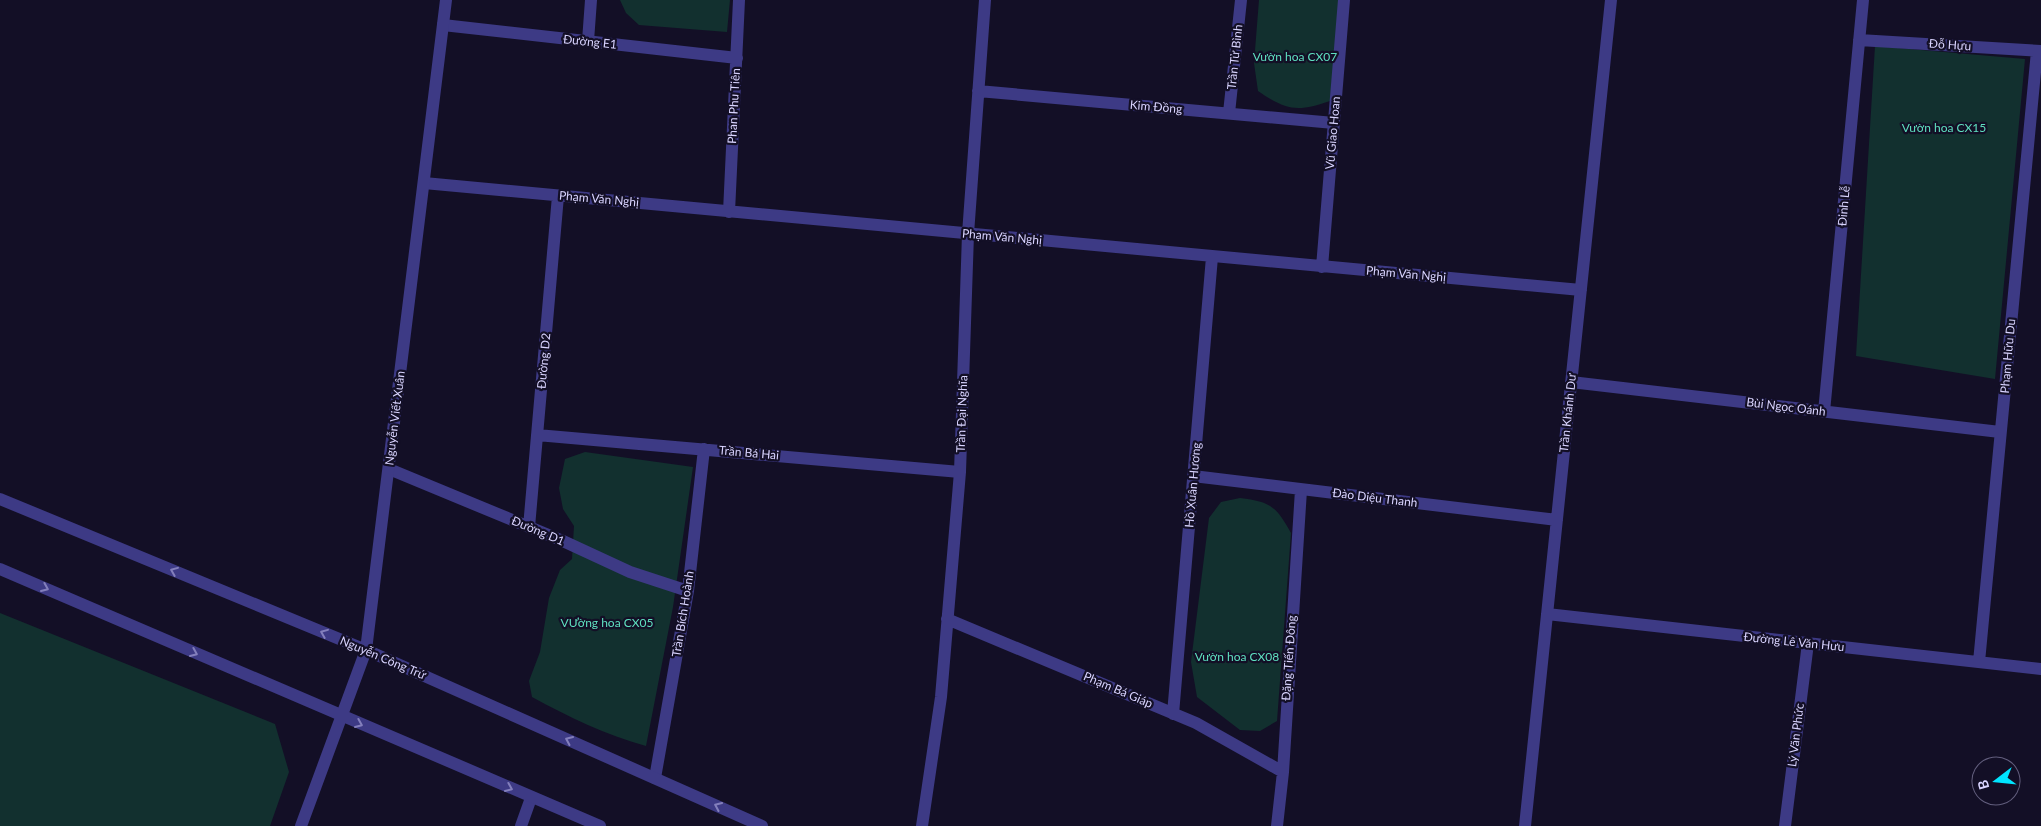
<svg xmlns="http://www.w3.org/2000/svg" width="2041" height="826" font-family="Lato,sans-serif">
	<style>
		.green { fill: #12302f }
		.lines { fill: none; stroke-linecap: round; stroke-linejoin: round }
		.minor { stroke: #3d3a85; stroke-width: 12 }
		.tertiary { stroke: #3d3a85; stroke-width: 12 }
		.oneway { stroke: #837fbc }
		.labels { text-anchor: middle; stroke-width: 4.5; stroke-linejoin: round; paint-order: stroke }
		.street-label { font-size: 12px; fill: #d9d4ff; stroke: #130f26 }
		.park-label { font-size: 12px; fill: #5fe0c0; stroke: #130f26 }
	</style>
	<rect width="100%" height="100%" fill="#130f26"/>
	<!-- green -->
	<path class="green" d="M620,0H730L727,32L639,25L626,13Z
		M1259,0H1340L1330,101C1298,112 1287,111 1258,91L1254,63Z
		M1875,46L2025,59L1995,379L1856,356Z
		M585,452L693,467L673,607L646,746C606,735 569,717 532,697L529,681L540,652L549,598L560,570L572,559L574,526L563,509L559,488L565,459Z
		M1240,498C1271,502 1276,506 1291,533L1277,721L1260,731L1240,730L1197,697L1191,662L1209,518L1221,502Z
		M0,613L275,724L289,772L270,826H0Z"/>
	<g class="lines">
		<!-- minor -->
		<path class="minor" d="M443,25L737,58
			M1859,40L2041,51
			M588,41L591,0
			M978,91L1334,123
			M1229,113L1241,0
			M424,183L1581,290
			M729,212L739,0
			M1322,267L1344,0
			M1571,382L2000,432
			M1824,412L1863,0
			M537,435L960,472
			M389,469L563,541L630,572L688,591
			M1193,476L1557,520
			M529,527L558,196
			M1547,614L2041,669
			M947,619L1196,723L1283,772
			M1979,662L2037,51
			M1173,714L1212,257
			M655,778L688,591L704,449
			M521,826L531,798
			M922,826L941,697L960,472L968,234L985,0
			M1277,826L1283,772L1301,490
			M1525,826L1611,0
			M1785,826L1808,643"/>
		<!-- tertiary -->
		<path class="tertiary" d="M0,499L366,650L762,826
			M0,569L600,826
			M301,826L366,650L446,0"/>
	</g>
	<!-- one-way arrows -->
	<defs><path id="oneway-chevron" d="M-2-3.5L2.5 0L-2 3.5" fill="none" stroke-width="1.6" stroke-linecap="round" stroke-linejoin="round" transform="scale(1.25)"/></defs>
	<g class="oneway">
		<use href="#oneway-chevron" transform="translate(174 571) rotate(-158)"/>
		<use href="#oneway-chevron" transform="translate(45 588) rotate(23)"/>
		<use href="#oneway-chevron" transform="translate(324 633) rotate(-158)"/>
		<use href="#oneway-chevron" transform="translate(194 653) rotate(23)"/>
		<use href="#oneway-chevron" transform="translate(359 724) rotate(23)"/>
		<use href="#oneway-chevron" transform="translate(569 740) rotate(-156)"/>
		<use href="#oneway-chevron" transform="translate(509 788) rotate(23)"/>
		<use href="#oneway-chevron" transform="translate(718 806) rotate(-156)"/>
	</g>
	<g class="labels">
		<!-- street labels -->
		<g class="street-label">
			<text transform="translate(590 42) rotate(6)" y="4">Đường E1</text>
			<text transform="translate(1950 45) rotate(4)" y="4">Đỗ Hựu</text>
			<text transform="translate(1235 57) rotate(-84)" y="4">Trần Tử Bình</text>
			<text transform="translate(734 106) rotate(-87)" y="4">Phan Phu Tiên</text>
			<text transform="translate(1156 107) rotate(5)" y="4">Kim Đồng</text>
			<text transform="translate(1333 133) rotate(-85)" y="4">Vũ Giao Hoan</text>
			<text transform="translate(599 199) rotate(5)" y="4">Phạm Văn Nghị</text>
			<text transform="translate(1844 206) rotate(-85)" y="4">Đinh Lễ</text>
			<text transform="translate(1002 237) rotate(5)" y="4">Phạm Văn Nghị</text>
			<text transform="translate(1406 274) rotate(5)" y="4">Phạm Văn Nghị</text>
			<text transform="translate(2008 356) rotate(-85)" y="4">Phạm Hữu Du</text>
			<text transform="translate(544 361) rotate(-85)" y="4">Đường D2</text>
			<text transform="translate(1786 407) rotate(7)" y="4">Bùi Ngọc Oánh</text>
			<text transform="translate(1568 413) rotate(-84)" y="4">Trần Khánh Dư</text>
			<text transform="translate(962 414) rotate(-88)" y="4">Trần Đại Nghĩa</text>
			<text transform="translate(395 418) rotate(-83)" y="4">Nguyễn Viết Xuân</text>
			<text transform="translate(749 453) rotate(5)" y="4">Trần Bá Hai</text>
			<text transform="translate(1193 485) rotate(-85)" y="4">Hồ Xuân Hương</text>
			<text transform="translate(1375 498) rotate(7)" y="4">Đào Diệu Thanh</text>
			<text transform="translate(538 531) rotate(23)" y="4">Đường D1</text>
			<text transform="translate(683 614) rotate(-81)" y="4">Trần Bích Hoành</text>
			<text transform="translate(1794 642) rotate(6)" y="4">Đường Lê Văn Hưu</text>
			<text transform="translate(383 658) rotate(23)" y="4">Nguyễn Công Trứ</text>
			<text transform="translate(1289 658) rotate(-86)" y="4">Đặng Tiến Đông</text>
			<text transform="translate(1118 690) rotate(23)" y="4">Phạm Bá Giáp</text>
			<text transform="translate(1796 735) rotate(-83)" y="4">Lý Văn Phức</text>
		</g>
		<!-- park labels -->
		<g class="park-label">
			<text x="1295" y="61">Vườn hoa CX07</text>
			<text x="1944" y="132">Vườn hoa CX15</text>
			<text x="607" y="627">VƯờng hoa CX05</text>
			<text x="1237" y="661">Vườn hoa CX08</text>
		</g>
	</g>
	<!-- north arrow -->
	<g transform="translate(1996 781) rotate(254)"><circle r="24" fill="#130f26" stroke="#625e7d"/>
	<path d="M0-4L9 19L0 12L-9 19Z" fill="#00e5ff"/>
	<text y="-8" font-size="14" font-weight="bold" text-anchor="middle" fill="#d9d4ff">B</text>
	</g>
</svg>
